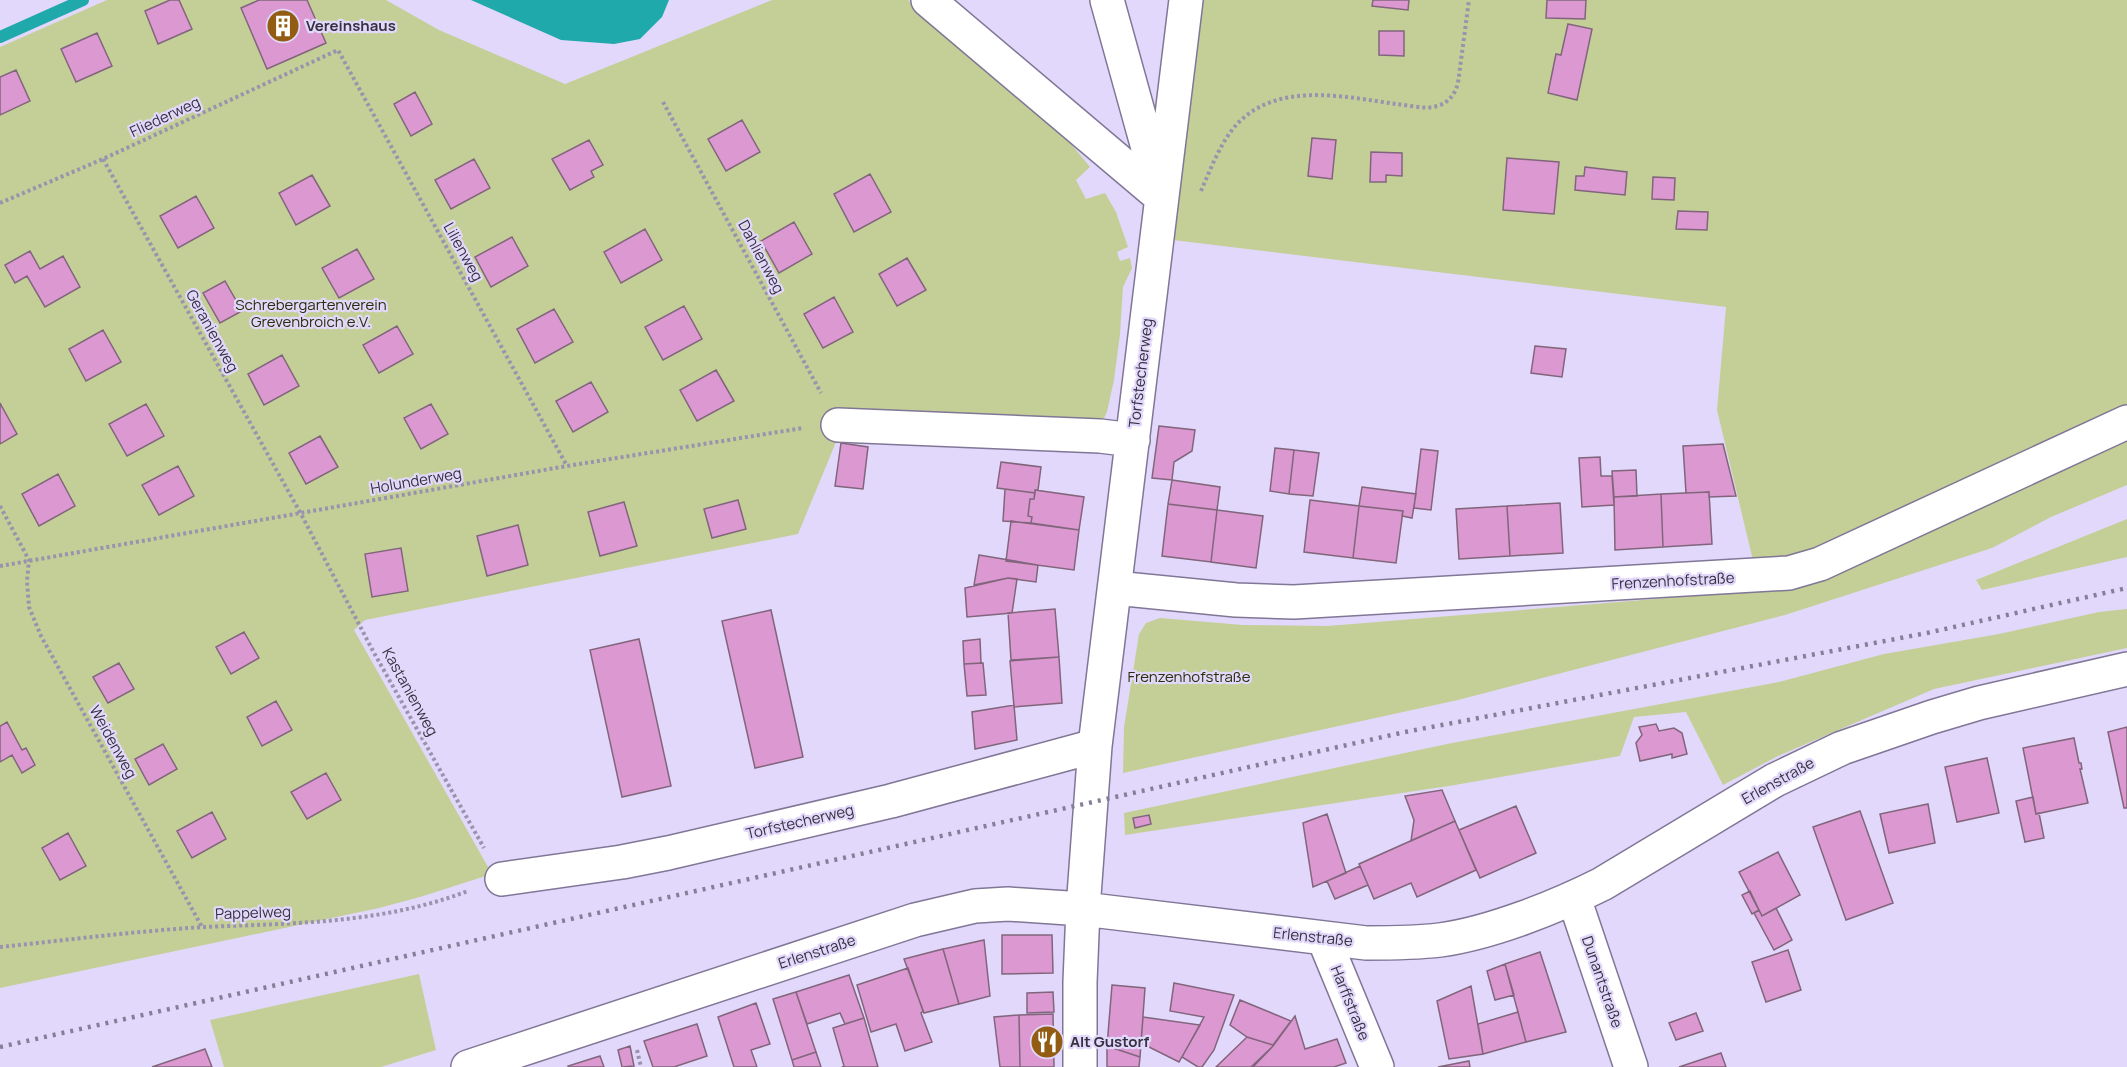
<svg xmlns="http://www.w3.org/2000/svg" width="2127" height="1067" font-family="Manrope,sans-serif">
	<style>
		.green { fill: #c4cf97 }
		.water { fill: #1fa9aa }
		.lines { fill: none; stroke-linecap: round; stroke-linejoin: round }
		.stream { stroke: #1fa9aa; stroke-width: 12 }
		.building { fill: #dc98d0; stroke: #81657c; stroke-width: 1.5 }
		.minor-casing { stroke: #807696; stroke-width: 36 }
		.path { stroke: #9a93ad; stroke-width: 4; stroke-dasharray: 3 3; stroke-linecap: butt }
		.minor { stroke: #fff; stroke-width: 33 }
		.rail { stroke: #857e96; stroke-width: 4.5; stroke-dasharray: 3 6; stroke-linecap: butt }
		.labels { text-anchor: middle; stroke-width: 4.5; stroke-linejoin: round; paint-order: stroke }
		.poi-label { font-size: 15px; font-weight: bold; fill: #35313f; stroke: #e2d8fb; text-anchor: start }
		.street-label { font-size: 15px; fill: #35313f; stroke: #e2d8fb }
		.park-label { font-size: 15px; fill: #292e09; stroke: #e2d8fb }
	</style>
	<rect width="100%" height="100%" fill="#e2d8fb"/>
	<!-- green -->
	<path class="green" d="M107,0H386L439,30L565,84L772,0H908L1059,129L1090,167L1076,180L1086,199L1105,193L1116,212L1128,247L1117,252L1120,261L1130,258L1132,268L1123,287L1120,334L1114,380L1107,412L1100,426L846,418L798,534L365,620L354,630L492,874L420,897L379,908L0,988V47Z
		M1201,0H2127V407L1805,565L1756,573L1717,410L1726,307L1173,240Z
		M2127,437V485L2051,517L1992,548L1785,615L1458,700L1123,773L1124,727L1139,634L1146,623L1160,618L1243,625L1328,626L1800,587Z
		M2127,519V557L1982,590L1976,580Z
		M2127,609V648L1934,689L1778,756L1723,785L1686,712L1634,717L1620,756L1455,785L1125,835L1124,813L1447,744L1779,682L1884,654L1999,634L2099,612Z
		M419,974L436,1050L381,1067H224L210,1020Z"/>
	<!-- water -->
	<path class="water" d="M471,0H669L662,17L640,39L614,44L561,40Z"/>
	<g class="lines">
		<!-- stream -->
		<path class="stream" d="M0,37L83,0"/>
	</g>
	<!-- building -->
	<path class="building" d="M170,0H179L192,29L158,44L145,11Z
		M259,0H307L326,43L267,69L241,8Z
		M1373,0H1409L1408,10L1372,6Z
		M1547,0H1586L1585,19L1546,18Z
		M1568,24L1592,29L1577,100L1548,93L1556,54L1561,55Z
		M1379,31H1404V56L1379,55Z
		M97,33L112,66L76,82L61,49Z
		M16,70L30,101L0,115V77Z
		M415,92L432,124L411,136L394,104Z
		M742,120L760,152L726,171L708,139Z
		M1312,138L1336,140L1332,179L1308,176Z
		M589,140L603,165L591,171L594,177L570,190L552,159Z
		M1371,152L1402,153V176L1386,175V182H1370Z
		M1507,158L1559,162L1554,214L1503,210Z
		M474,159L490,188L451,209L435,180Z
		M1585,167L1627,172L1625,195L1575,190L1576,176H1584Z
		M870,174L891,212L854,232L834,194Z
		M312,175L330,206L296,225L279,193Z
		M1653,177L1675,178L1674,200L1652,199Z
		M196,196L214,228L178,248L160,216Z
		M1678,211L1708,212L1707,230L1676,229Z
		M794,222L812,254L779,273L761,241Z
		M645,229L662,260L621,283L604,252Z
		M512,237L528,266L491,287L475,257Z
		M357,249L374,279L339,298L322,268Z
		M30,251L40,269L63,256L80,287L45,307L27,276L15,283L5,265Z
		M907,258L926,290L897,306L879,274Z
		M225,281L242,311L220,323L203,293Z
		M834,297L853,332L823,348L804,314Z
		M684,306L702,339L663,360L645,327Z
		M554,309L573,342L535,363L517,329Z
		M397,326L413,354L379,373L363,345Z
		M103,330L121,362L86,381L69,349Z
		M1535,346L1566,349L1562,377L1531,373Z
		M282,355L299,386L264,405L248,374Z
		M716,370L734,401L697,421L680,390Z
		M591,382L608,412L573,432L556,401Z
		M0,403L17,434L0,444Z
		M146,404L164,436L127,456L109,424Z
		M431,404L448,434L421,449L404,418Z
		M1159,426L1195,430L1192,451L1174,462L1172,480L1152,478Z
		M320,436L338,467L306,484L289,453Z
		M841,443L868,447L863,489L835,486Z
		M1723,444L1736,496L1709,497V492L1686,493L1683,446Z
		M1275,448L1294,450L1289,494L1270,491Z
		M1421,449L1438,451L1431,510L1414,508Z
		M1294,450L1319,453L1313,496L1289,494Z
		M1600,457L1601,476H1612L1614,505L1582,507L1579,458Z
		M1001,462L1041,467L1038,490H1035V493L997,488Z
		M178,466L194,496L159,515L142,485Z
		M1636,470L1637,496L1614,497L1612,471Z
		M58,474L75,506L39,526L22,494Z
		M1172,480L1220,487L1217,510L1168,504Z
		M1362,487L1416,494L1412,518L1402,516L1403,511L1359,506Z
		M1005,489L1035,493L1034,499H1030L1028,516L1032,517L1031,523L1003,521Z
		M1035,490L1084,497L1079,530L1031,523L1032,517L1028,516L1030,499H1034Z
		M1709,492L1712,544L1663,547L1661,494Z
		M1661,494L1663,547L1615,550L1614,497Z
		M738,500L746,529L712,538L704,509Z
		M1310,500L1359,506L1353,558L1304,552Z
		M624,502L637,546L600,556L588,512Z
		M1560,503L1563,553L1510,556L1507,506Z
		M1168,504L1217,510L1211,562L1162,556Z
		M1359,506L1403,511L1396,563L1353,558Z
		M1507,506L1510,556L1459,559L1456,509Z
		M1217,510L1263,516L1256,568L1211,562Z
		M1011,521L1079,530L1074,570L1006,561Z
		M518,525L528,565L487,576L477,536Z
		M401,548L408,591L372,597L365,554Z
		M979,555L1038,565L1036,582L1008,578L974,585Z
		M1008,578L1017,579L1012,613L967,617L965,588Z
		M1055,609L1059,657L1011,660L1008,613Z
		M771,610L803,757L755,768L722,621Z
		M244,632L259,658L231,674L216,647Z
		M639,639L671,786L622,797L590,650Z
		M980,639L981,663L964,664L963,641Z
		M1059,657L1062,703L1014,707L1010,661Z
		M119,663L134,689L108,703L93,677Z
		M983,663L986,695L967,696L964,664Z
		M276,701L292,730L262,746L247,717Z
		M1014,705L1017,740L975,749L972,712Z
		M7,722L22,750L26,748L35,765L22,773L12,755L0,762V726Z
		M1656,724L1659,731L1674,728L1682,733L1687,754L1672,758V754L1640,761L1636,743L1642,735L1639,727Z
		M2127,727V808H2124L2108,732Z
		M2074,738L2079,763H2081L2082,769H2080L2088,803L2036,814L2023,748Z
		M163,744L177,769L149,785L135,759Z
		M1987,758L1999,813L1957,822L1945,767Z
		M326,773L341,800L307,819L291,792Z
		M1442,790L1455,821L1411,841L1414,820L1405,796Z
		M2033,797L2036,814L2039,813L2044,838L2025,842L2016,801Z
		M1928,804L1935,843L1889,853L1880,814Z
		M1516,806L1536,853L1480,878L1459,830Z
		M1860,811L1893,903L1846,920L1813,827Z
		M212,812L226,839L192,858L177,831Z
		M1327,814L1346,873L1313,887L1303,823Z
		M1149,815L1151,824L1135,828L1133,818Z
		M1455,821L1476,870L1417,897L1411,883L1374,899L1359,864Z
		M68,833L86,866L60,880L42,848Z
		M1778,852L1800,895L1762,916L1739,872Z
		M1360,866L1368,885L1335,899L1327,881Z
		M1750,891L1759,910L1752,914L1742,895Z
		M1776,908L1792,940L1774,950L1754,913L1759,910L1762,916Z
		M1002,935H1052L1053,973L1002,974Z
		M984,940L990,996L959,1004L943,949Z
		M943,949L959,1004L924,1013L904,959Z
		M1788,950L1801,990L1766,1002L1752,962Z
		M1540,952L1566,1032L1526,1042L1505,964Z
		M1505,964L1514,995L1495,1000L1487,971Z
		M908,968L923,1011L921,1013L932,1042L905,1051L896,1024L871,1032L857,985Z
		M849,975L864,1018L845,1024L840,1013L807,1024L796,992Z
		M1174,983L1234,995L1214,1050L1202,1067H1198L1182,1057L1204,1017L1170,1011Z
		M1112,985L1145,988L1140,1057L1107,1046Z
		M1471,986L1483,1054L1449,1059L1437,1001Z
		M796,992L816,1052L792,1060L773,999Z
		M1053,992L1054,1012L1027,1013V993Z
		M1240,1000L1291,1021L1273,1045L1247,1037L1230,1025Z
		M756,1003L770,1044L751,1050L757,1067H734L718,1017Z
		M1518,1012L1526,1042L1483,1054L1478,1024Z
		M1696,1013L1703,1031L1676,1040L1669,1023Z
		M1053,1014L1054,1067H1020L1019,1015Z
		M1019,1015L1020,1067H1000L994,1017Z
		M1295,1016L1305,1049L1337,1039L1346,1063L1334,1067H1253L1273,1046Z
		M1143,1017L1200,1025L1179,1062L1141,1043Z
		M864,1018L878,1067H842L844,1066L833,1028Z
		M697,1024L707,1056L674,1067H653L644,1041Z
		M1247,1037L1273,1045V1046L1251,1067H1216Z
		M630,1046L634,1066L622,1067L618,1050Z
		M1107,1046L1140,1057L1139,1067H1107Z
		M205,1049L212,1067H152Z
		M816,1052L821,1067H794L792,1060Z
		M1721,1053L1726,1067H1679Z
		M600,1056L604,1067H569L568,1066Z
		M1469,1061L1470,1067H1438Z"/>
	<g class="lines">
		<!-- minor casing -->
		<g class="minor-casing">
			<path id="minor" d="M928,0L1161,197
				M1107,0L1158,184
				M838,425L1100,436L1133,440
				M1115,588L1236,600L1294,602L1789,573L1820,564L2127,422
				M502,879L622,862L668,853L891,801L1095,746
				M1574,898L1631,1067
				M1324,939L1377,1067
				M468,1067L915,920L975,906L1008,904L1083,909L1366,943C1391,943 1415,943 1440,940C1491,933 1556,907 1602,884L1775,780L1842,748L1932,717L1979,703L2127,669
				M1080,1067V982L1083,909L1095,746L1186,0"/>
		</g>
		<!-- path -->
		<path class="path" d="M663,102L821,393
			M103,159L301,514L373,651L484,848
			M1201,191C1211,168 1221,141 1238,123C1279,81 1346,97 1396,104C1409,105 1425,110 1437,106C1449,103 1455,94 1458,83L1469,0
			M0,203L103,159L338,50L567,466
			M0,506L29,560L27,581L29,607L41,636L202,927
			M0,566L567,466L803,428
			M0,947C68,940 136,931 204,927C295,923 381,924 468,891
			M637,1050L641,1067"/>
		<!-- minor -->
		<use href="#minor" class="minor"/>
		<!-- rail -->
		<path class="rail" d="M0,1047L1405,732L1927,633L2127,588"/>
	</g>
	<!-- icons -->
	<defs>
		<g id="building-disc" transform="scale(1.725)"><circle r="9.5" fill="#925d12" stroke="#e2d8fb"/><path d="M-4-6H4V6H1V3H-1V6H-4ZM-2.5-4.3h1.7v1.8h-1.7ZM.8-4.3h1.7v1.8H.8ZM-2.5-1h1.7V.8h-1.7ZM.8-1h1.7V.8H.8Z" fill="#fff"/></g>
		<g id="restaurant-disc" transform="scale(1.725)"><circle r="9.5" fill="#925d12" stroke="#e2d8fb"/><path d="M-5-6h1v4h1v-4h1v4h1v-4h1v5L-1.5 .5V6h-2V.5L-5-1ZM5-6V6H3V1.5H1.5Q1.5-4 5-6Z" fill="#fff"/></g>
	</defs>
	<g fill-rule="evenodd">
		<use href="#building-disc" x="283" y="26"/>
		<use href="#restaurant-disc" x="1047" y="1042"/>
	</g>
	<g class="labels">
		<!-- poi labels -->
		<g class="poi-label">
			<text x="306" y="31">Vereinshaus</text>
			<text x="1070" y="1047">Alt Gustorf</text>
		</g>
		<!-- street labels -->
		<g class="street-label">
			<text transform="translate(165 117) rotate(-25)" y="5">Fliederweg</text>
			<text transform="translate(463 252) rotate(61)" y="5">Lilienweg</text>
			<text transform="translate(761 257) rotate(62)" y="5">Dahlienweg</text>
			<text transform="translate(212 331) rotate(61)" y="5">Geranienweg</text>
			<text transform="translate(1141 373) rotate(-83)" y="5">Torfstecherweg</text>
			<text transform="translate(416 481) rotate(-10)" y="5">Holunderweg</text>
			<text transform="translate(1673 581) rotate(-3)" y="5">Frenzenhofstraße</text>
			<text transform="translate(410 692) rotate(61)" y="5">Kastanienweg</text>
			<text transform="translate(113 742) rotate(61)" y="5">Weidenweg</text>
			<text transform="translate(1778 781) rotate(-29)" y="5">Erlenstraße</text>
			<text transform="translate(800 822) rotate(-13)" y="5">Torfstecherweg</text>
			<text transform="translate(253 913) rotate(-2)" y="5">Pappelweg</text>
			<text transform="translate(1313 937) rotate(6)" y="5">Erlenstraße</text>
			<text transform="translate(817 952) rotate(-18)" y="5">Erlenstraße</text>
			<text transform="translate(1602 982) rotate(71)" y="5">Dunantstraße</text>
			<text transform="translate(1350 1003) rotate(68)" y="5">Harffstraße</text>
		</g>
		<!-- park labels -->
		<g class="park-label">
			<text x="311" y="310">Schrebergartenverein<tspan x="311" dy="17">Grevenbroich e.V.</tspan></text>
			<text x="1189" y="682">Frenzenhofstraße</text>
		</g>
	</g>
</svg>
